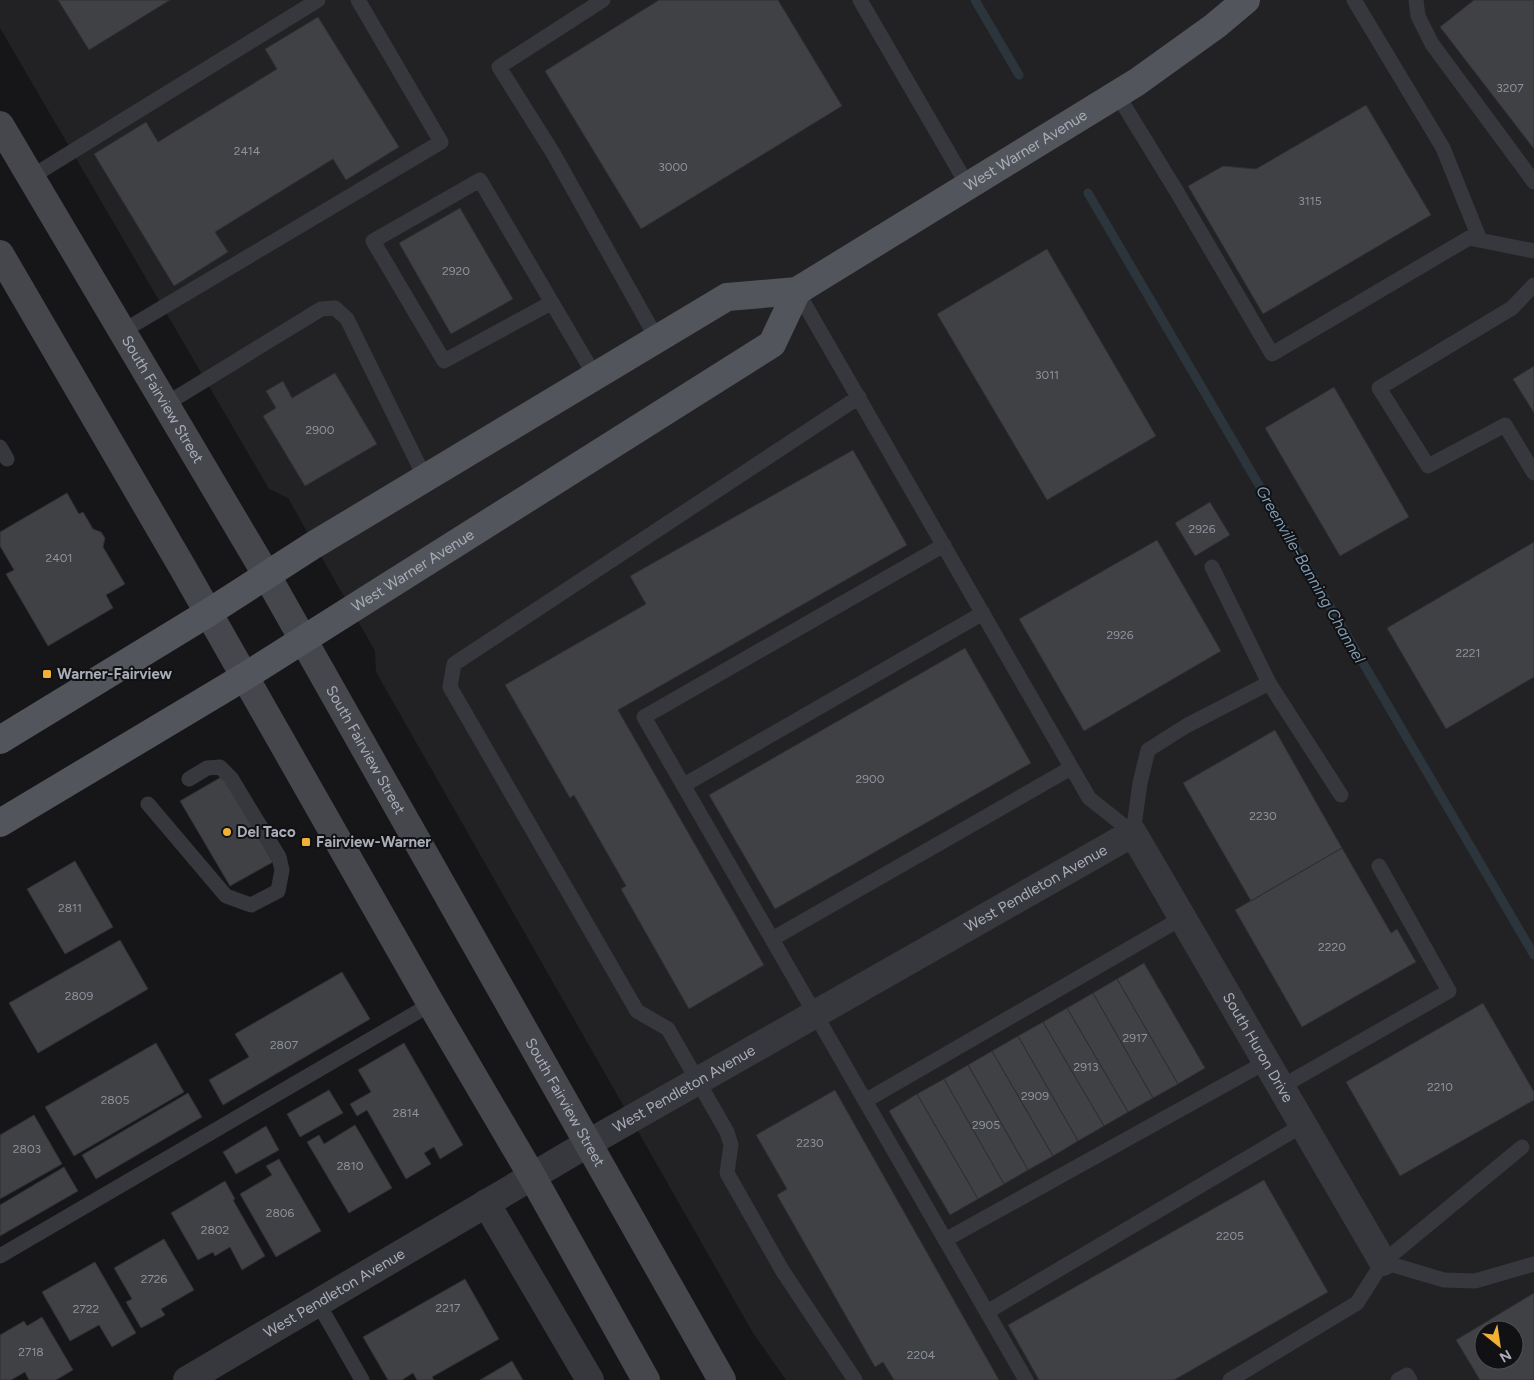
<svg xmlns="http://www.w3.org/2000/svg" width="1534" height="1380" font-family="Figtree,sans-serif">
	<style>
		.built { fill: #222225; fill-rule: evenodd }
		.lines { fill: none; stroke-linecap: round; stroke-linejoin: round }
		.stream { stroke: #2c353c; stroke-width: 9 }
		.building { fill: #404145; stroke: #303034; fill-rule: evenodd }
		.service { stroke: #37383d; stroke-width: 15 }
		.minor { stroke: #37383d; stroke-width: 28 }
		.secondary { stroke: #45474d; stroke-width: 28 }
		.primary { stroke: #53555c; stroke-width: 28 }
		.poi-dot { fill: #f2b134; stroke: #111113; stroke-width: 2 }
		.labels { text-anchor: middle; stroke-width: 4; stroke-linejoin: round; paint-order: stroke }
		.number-label { font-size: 12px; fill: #8e929b }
		.street-label { font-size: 15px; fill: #a8adb8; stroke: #111113 }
		.poi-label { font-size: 15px; font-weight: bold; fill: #a8adb8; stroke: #111113; text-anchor: start }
		.water-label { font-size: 16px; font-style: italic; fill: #7f9bb3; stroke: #111113 }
	</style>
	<rect width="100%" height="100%" fill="#161618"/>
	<!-- built -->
	<path class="built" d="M0,0H1534V1380H786L753,1333L376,672L375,651L288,498L269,489L0,28ZM1484,1330H1514V1360H1484Z"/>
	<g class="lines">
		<!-- stream -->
		<path class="stream" d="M975,0L1019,75
			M1088,193L1534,955"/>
	</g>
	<!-- building -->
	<path class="building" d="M58,0H170L89,50Z
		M659,0H778L842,106L641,229L545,71Z
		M1474,0H1534V149L1440,27Z
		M318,17L399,147L346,180L333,159L215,232L228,252L174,286L94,154L146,122L158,142L277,69L265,49Z
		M1366,105L1431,215L1263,314L1188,186L1223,166L1256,169Z
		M460,208L513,299L451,334L399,243Z
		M1047,249L1156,436L1047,500L937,314Z
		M1534,366V413L1513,379Z
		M335,373L377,444L305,486L263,416L276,408L266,391L283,381L292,398Z
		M1334,387L1409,517L1340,556L1265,428Z
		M853,450L907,545L618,710L764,965L689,1009L621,889L626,886L574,795L570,798L505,685L646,604L630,576Z
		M67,493L79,514L83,512L93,529L101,532L105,538L103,547L125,584L106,595L113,608L48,646L6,574L14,570L0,546V532Z
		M1210,502L1230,535L1195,556L1175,523Z
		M1157,540L1221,651L1084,731L1019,619Z
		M1534,542V677L1446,729L1387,628Z
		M965,648L1031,763L775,909L709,795Z
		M1275,730L1342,848L1251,901L1183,783Z
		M223,776L273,862L230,886L180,801Z
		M1342,848L1391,933L1397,929L1416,962L1302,1027L1235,910Z
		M75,861L113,927L65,954L27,889Z
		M120,940L148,989L38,1053L9,1003Z
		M1144,963L1205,1068L1178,1084L1117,979Z
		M342,972L370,1019L223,1105L209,1080L249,1057L235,1034Z
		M1117,979L1178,1084L1153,1098L1093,993Z
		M1093,993L1153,1098L1128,1112L1067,1008Z
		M1483,1003L1534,1092V1100L1400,1176L1346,1082Z
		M1067,1008L1128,1112L1104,1126L1043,1022Z
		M1043,1022L1104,1126L1078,1141L1018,1036Z
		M1018,1036L1078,1141L1053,1156L992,1051Z
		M156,1043L184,1092L74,1156L45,1107Z
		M404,1043L463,1145L440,1159L434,1147L424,1153L431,1164L406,1179L367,1110L357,1116L350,1104L371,1092L358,1070Z
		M992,1051L1053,1156L1028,1170L968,1065Z
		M968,1065L1028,1170L1004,1184L944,1079Z
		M944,1079L1004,1184L978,1199L917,1094Z
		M329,1090L343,1113L300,1137L287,1114Z
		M835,1090L999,1380H894L883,1362L875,1367L777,1195L787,1189L756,1135Z
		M188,1093L202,1117L96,1179L82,1155Z
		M917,1094L978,1199L950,1215L889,1111Z
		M34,1115L62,1164L0,1199V1135Z
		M355,1125L392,1188L349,1213L307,1142L319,1135L324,1144Z
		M266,1126L279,1150L236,1174L223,1152Z
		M279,1159L321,1231L276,1257L240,1194L272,1175L266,1166Z
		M64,1167L78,1191L0,1236V1205Z
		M1264,1180L1328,1292L1174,1380H1039L1008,1325Z
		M225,1181L235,1199L233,1200L265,1256L242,1270L230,1247L215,1256L213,1252L198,1260L171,1213Z
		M164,1239L194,1290L161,1309L165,1315L141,1328L126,1302L132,1299L114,1268Z
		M95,1262L136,1333L112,1347L99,1325L70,1341L42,1292Z
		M465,1279L499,1339L432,1377L434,1380H417L413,1373L402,1380H388L363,1337Z
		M1534,1293V1380H1480L1456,1340ZM1484,1330H1514V1360H1484Z
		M42,1317L73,1370L56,1380H29L25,1372L11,1380H0V1335L24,1321L27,1326Z
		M512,1361L523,1380H480Z"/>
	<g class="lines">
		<!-- service -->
		<path class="service" d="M603,0L499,67L553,153L657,339
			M860,0L968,186
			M1354,0L1443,148L1480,240
			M1416,0L1418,16L1432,44L1534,182
			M1117,94L1177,192L1272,354L1469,238L1534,251
			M31,177L318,0
			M1534,285L1512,308L1379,388L1428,466L1505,425L1534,473
			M797,291L1089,798L1133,833L1140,783L1148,750L1186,726L1269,683L1341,795
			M551,303L444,361L373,241L480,180L595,376
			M123,331L441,142L358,0
			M166,404L321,309L335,308L347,319L425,478
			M0,447L7,459
			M944,545L644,717L1026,1380
			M1212,567L1269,683
			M684,785L983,613
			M148,804L226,896L251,905L278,891L282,870L279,857L231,778L220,767L207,768L189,779
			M772,939L1071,768
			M1281,1087L1449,991L1379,866
			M865,1101L1182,918
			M945,1240L1266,1062
			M0,1256L431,1004
			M1383,1262L1444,1280L1475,1281L1534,1264
			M318,1303L362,1380
			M987,1312L1303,1125
			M855,1380L782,1270L727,1173L731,1145L727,1132L668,1029L637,1011L450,687L454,664L859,397
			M1230,1380L1357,1303L1383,1262L1522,1147
			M1398,1380L1407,1375L1410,1380"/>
		<!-- minor -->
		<g class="minor">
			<path d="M486,1203L590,1380"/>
			<path id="s1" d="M187,1380L587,1144L1133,833L1383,1262"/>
		</g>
		<!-- secondary -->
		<g class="secondary">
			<path id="s2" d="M0,125L266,574L722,1380"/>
			<path d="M0,254L184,570L431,1004L532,1176L646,1380"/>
		</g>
		<!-- primary -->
		<g class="primary">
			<path id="s3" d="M0,740L208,613L312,546L727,297L797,291L1137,82L1215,26L1246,0"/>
			<path id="s4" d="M0,823L244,677L772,344L797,291"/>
		</g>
	</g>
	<!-- markers -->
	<g class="poi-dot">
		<rect x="42" y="669" width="10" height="10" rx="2.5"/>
		<circle cx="227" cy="832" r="5"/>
		<rect x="301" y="837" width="10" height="10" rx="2.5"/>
	</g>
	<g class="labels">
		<!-- number labels -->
		<g class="number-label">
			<text x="1510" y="92">3207</text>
			<text x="247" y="155">2414</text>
			<text x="673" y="171">3000</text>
			<text x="1310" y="205">3115</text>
			<text x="456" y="275">2920</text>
			<text x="1047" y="379">3011</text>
			<text x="320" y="434">2900</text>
			<text x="1202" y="533">2926</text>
			<text x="59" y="562">2401</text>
			<text x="1120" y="639">2926</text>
			<text x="1468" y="657">2221</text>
			<text x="870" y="783">2900</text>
			<text x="1263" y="820">2230</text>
			<text x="70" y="912">2811</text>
			<text x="1332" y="951">2220</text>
			<text x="79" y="1000">2809</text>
			<text x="1135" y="1042">2917</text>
			<text x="284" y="1049">2807</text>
			<text x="1086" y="1071">2913</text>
			<text x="1440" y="1091">2210</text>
			<text x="1035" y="1100">2909</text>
			<text x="115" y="1104">2805</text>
			<text x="406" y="1117">2814</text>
			<text x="986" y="1129">2905</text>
			<text x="810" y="1147">2230</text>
			<text x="27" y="1153">2803</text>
			<text x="350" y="1170">2810</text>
			<text x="280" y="1217">2806</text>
			<text x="215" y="1234">2802</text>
			<text x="1230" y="1240">2205</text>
			<text x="154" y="1283">2726</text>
			<text x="448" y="1312">2217</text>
			<text x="86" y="1313">2722</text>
			<text x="31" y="1356">2718</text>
			<text x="921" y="1359">2204</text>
		</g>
		<!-- street labels -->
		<g class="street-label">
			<text dy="5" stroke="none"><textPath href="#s3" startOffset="1190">West Warner Avenue</textPath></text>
			<text dy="5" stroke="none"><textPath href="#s2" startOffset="319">South Fairview Street</textPath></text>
			<text dy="5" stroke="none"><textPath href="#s4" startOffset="484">West Warner Avenue</textPath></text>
			<text dy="5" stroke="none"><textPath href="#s2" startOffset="724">South Fairview Street</textPath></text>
			<text dy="5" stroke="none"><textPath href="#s1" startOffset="981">West Pendleton Avenue</textPath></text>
			<text dy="5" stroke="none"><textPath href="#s1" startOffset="1341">South Huron Drive</textPath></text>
			<text dy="5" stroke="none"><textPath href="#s1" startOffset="576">West Pendleton Avenue</textPath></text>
			<text dy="5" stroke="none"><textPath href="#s2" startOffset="1129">South Fairview Street</textPath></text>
			<text dy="5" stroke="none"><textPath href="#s1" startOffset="171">West Pendleton Avenue</textPath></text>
		</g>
		<!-- poi labels -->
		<g class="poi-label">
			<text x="57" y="679">Warner-Fairview</text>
			<text x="237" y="837">Del Taco</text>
			<text x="316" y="847">Fairview-Warner</text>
		</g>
		<!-- water labels -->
		<g class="water-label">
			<text transform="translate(1311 574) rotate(60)" y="6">Greenville-Banning Channel</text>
		</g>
	</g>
	<!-- north arrow -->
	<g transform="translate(1499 1345) rotate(150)"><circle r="24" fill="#111113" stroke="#4d4f55"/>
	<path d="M0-4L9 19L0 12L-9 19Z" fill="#f2b134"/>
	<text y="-8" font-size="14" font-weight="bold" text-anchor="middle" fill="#a8adb8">N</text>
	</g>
</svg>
